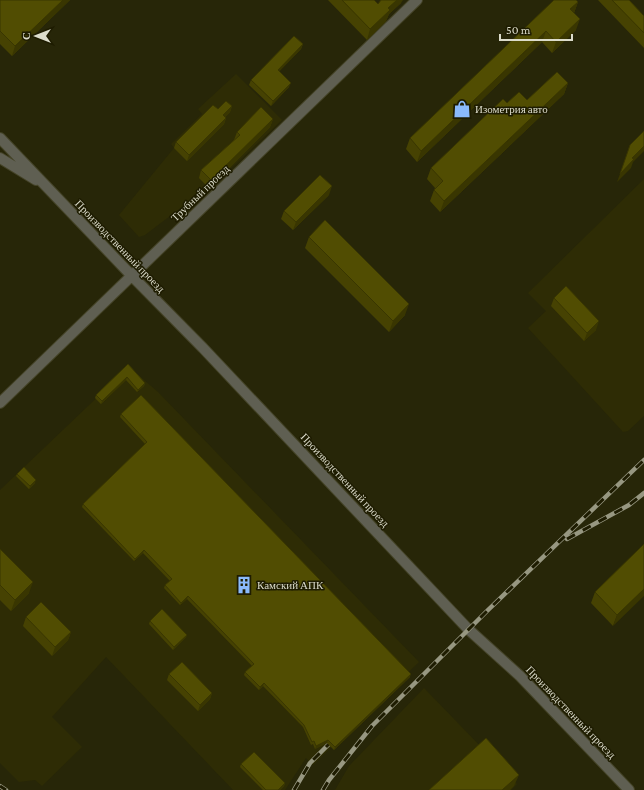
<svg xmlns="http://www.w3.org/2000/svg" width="644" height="790" font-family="'Crimson Pro',serif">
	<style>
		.built { fill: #2e2c05 }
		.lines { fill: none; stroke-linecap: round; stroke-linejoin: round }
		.minor-casing { stroke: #444327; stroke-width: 12 }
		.minor { stroke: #5f5f52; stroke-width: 10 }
		.rail-casing { stroke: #979781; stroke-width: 4.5 }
		.rail { stroke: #1e1c01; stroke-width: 3; stroke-dasharray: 9; stroke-linecap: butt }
		.wall { fill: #464202 }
		.shaded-wall { fill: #393601 }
		.building { fill: #514d02; stroke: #393601 }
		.labels { text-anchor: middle; stroke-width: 3; stroke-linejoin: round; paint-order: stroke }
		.poi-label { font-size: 11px; fill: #dcdccb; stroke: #1e1c01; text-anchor: start }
		.street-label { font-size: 11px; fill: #dcdccb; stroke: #1e1c01 }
	</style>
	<rect width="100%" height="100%" fill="#272608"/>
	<!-- built -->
	<path class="built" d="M236,74L282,120L202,196L199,194L145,235L139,237L119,215L174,148L171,144L202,114L198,109Z
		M644,179V416L628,431L623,432L528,328L546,311L528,293Z
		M129,367L158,392L419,662L313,765L306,758L285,790H233L106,657L52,717L82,747L42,786L35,780L19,782L0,763V490Z
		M424,688L517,784L511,790H335L349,766Z"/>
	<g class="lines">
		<!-- minor casing -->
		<g class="minor-casing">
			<path id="minor" d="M0,138L132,276L203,348L468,629L520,676L629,790
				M0,158L36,180
				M0,403L417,0"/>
		</g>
		<!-- minor -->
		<use href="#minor" class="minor"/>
		<!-- rail casing -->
		<g class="rail-casing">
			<path id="rail" d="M567,539L629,505L644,493
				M0,786L6,790
				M294,790L310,763L330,743
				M323,790L329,780L372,726L487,611L644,460"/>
		</g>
		<!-- rail -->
		<use href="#rail" class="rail"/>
	</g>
	<!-- wall -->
	<path class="wall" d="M0,0H70L12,56L0,44Z
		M328,0H374L378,4L401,3L389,14L386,21L367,40Z
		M598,0H629L644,16V48Z
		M578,2L574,13L576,30L552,53L542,42L417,162L406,149L410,138Z
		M303,44L301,49L279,71L289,87L271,106L249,85L251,80Z
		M568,83L564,94L440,212L430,201L434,190L435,188L427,179L431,168L507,103L527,100Z
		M232,106L230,112L225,117L226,118L224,124L187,161L174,148L176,142L218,109Z
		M273,119L270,127L209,188L199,178L201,170L234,140L237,132Z
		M329,195L293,230L281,219L284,211Z
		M309,237L405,315L389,332L305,248Z
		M554,298L596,330L584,341L551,306Z
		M128,364L145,383L144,386L137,392L126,380L101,404L95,398L96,395Z
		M121,414L410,677L334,750L327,743L315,749L313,744L311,745L303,727L263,686L259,690L244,675L245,672L252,666L187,599L180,605L164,588L165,585L170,581L143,553L134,561L82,507L83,504L145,444L120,417Z
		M17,474L35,483L29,489L16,476Z
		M644,544L613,626L591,603L595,592Z
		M0,549L29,593L11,611L0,600Z
		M26,617L71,632L68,640L52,656L23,626Z
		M150,621L187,635L186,637L173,650L149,624Z
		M169,674L212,693L210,699L198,711L167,680Z
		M241,764L285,783L284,786L280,790H263L240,767Z"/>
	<!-- shaded-wall -->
	<path class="shaded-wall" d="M63,0H70L12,56L15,46Z
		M397,0H403L401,3L389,14L386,21L367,40L370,29L388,8Z
		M578,2L574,13L570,9Z
		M580,19L576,30L552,53L556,42Z
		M546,31L542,42L417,162L421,151Z
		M303,44L301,49L276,75L278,70Z
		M291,83L289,87L271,106L273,101Z
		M568,83L564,94L440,212L444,201Z
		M232,106L230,112L221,121L223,115Z
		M226,118L224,124L187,161L189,155Z
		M273,119L270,127L209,188L211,180Z
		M644,146V151L633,162L631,168L617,182L620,174L632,158Z
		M332,186L329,195L293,230L296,222Z
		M409,304L405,315L389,332L393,321Z
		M599,321L596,330L584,341L587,333Z
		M127,377L126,380L101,404L102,401Z
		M145,383L144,386L137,392L138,390Z
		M36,480L35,483L29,489L30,486Z
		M144,550L143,553L134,561L135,559Z
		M33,582L29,593L11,611L15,600Z
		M644,589V596L613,626L617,615Z
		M188,596L187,599L180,605L181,603Z
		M71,632L68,640L52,656L55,647Z
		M187,635L186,637L173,650L174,647Z
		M411,674L410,677L334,750L335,747Z
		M264,683L263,686L259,690L260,687Z
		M212,693L210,699L198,711L200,705Z
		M328,740L327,743L315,749L316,746Z
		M519,775L514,786L510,790H502Z
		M285,783L284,786L280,790H278Z"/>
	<!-- building -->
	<path class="building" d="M0,0H63L15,46L0,31Z
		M342,0H374L378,4L381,0H397L388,8L390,10L370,29Z
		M554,0H576L578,2L570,9L580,19L556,42L546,31L421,151L410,138Z
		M612,0H629L644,16V33Z
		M294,36L303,44L278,70L291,83L273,101L251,80Z
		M557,72L568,83L444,201L434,190L443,181L431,168L503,99L507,103L519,92L527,100Z
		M226,101L232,106L223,115L226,118L189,155L176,142L213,105L218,109Z
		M261,107L273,119L211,180L201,170L240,135L237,132Z
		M644,131V146L632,158L634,159L620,174L630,145Z
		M320,175L332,186L296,222L284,211Z
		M325,220L409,304L393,321L309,237Z
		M566,286L599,321L587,333L554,298Z
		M128,364L145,383L138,390L127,377L102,401L96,395Z
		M141,395L411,674L335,747L328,740L316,746L314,741L312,742L304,725L264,683L260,687L245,672L254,664L188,596L181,603L165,585L172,579L144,550L135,559L83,504L147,442L121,414Z
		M24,467L36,480L30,486L17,474Z
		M644,544V589L617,615L595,592Z
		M0,549L33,582L15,600L0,585Z
		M41,602L71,632L55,647L26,617Z
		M162,609L187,635L174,647L150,621Z
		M182,662L212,693L200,705L169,674Z
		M486,738L519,775L502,790H429Z
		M254,752L285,783L278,790H266L241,764Z"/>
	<!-- icons -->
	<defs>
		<g id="shop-bare" transform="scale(1.38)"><path d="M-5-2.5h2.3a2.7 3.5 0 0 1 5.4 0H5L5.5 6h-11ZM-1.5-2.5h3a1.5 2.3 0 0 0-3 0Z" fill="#8abafc" stroke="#1e1c01" stroke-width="2.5" paint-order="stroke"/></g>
		<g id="building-bare" transform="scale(1.38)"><path d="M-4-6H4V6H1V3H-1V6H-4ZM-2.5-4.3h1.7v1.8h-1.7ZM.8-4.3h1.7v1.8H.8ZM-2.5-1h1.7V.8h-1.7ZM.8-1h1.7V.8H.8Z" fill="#8abafc" stroke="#1e1c01" stroke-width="2.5" paint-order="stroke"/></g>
	</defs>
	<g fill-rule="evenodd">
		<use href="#shop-bare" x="462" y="109"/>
		<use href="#building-bare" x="244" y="585"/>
	</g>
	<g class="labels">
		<!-- poi labels -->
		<g class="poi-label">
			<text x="475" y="113">Изометрия авто</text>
			<text x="257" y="589">Камский АПК</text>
		</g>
		<!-- street labels -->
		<g class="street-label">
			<text transform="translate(200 193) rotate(-44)" y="4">Трубный проезд</text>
			<text transform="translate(120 246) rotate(46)" y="4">Производственный проезд</text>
			<text transform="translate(345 480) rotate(47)" y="4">Производственный проезд</text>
			<text transform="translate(571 712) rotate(46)" y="4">Производственный проезд</text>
		</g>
	</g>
	<!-- north arrow -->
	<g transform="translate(36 36) rotate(270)" stroke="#1e1c01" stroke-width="3" paint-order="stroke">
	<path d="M0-3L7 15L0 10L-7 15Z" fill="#dcdccb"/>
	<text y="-6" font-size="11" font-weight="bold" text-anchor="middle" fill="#dcdccb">С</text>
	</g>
	<!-- scale -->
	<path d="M500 34v6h72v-6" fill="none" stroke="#dcdccb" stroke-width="2"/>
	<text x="506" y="34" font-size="12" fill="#dcdccb" stroke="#1e1c01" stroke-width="3" paint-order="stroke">50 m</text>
</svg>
